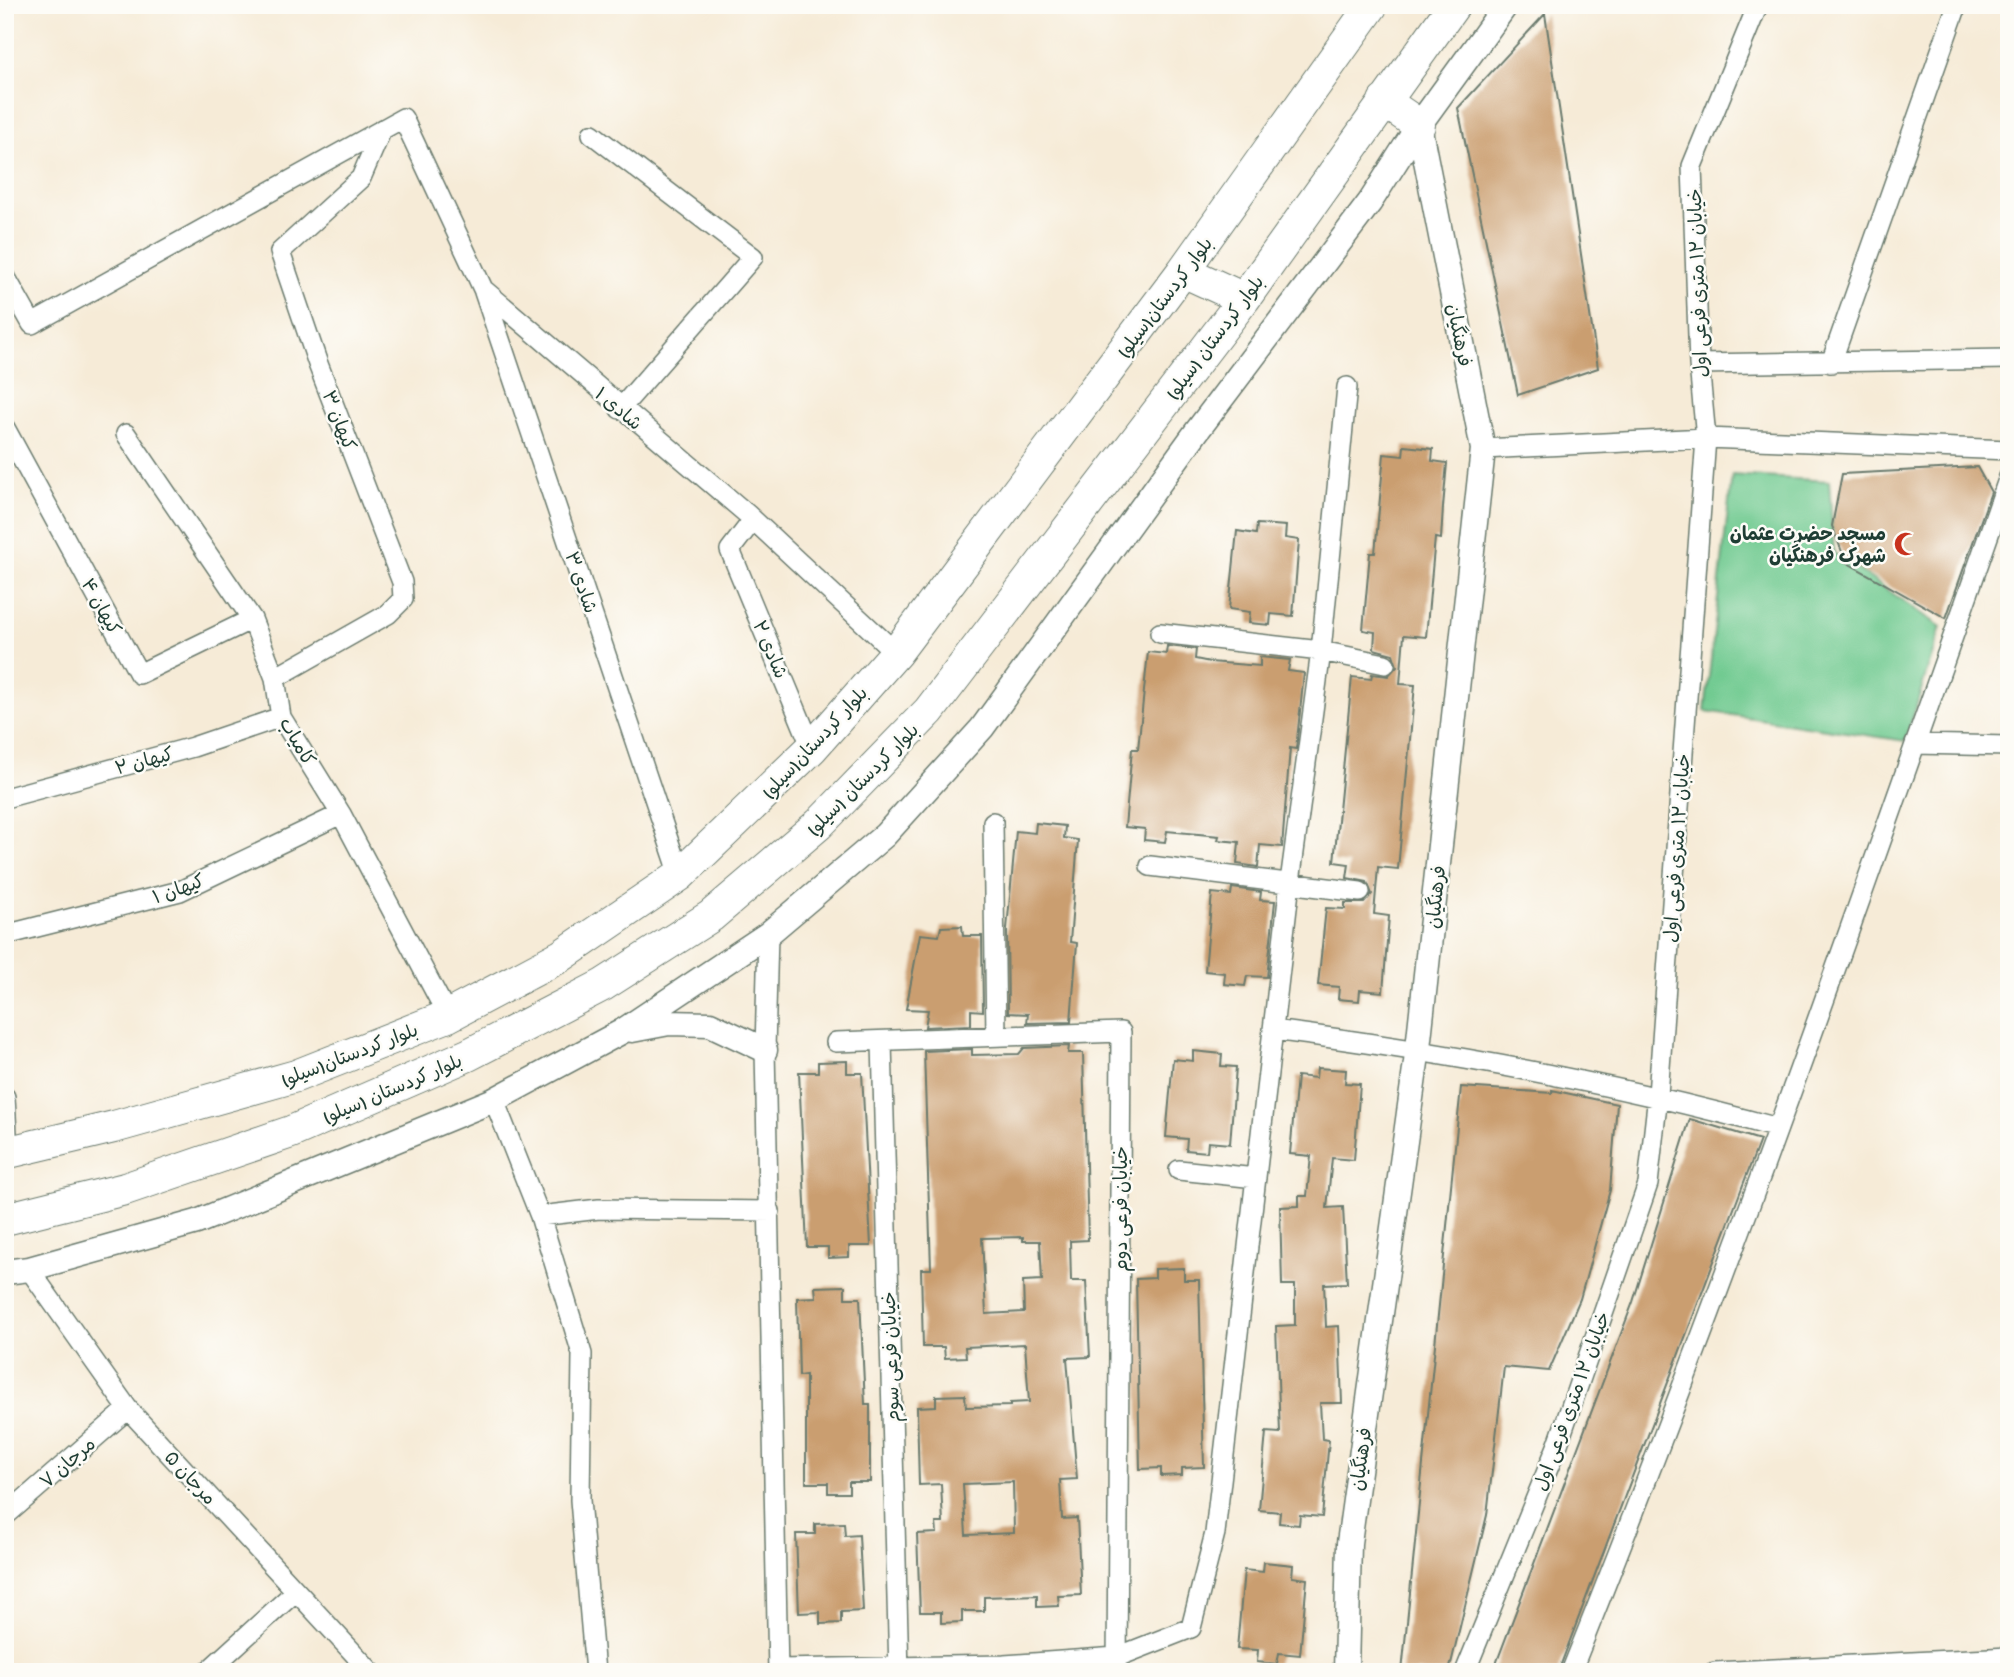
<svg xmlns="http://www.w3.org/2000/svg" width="2014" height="1677" font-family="'Gochi Hand','Playpen Sans Arabic',sans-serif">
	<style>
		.green { fill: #71ca91; stroke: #488462; stroke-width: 2 }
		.building { fill: #ca9e6f; fill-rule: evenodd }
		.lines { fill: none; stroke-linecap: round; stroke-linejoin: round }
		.minor-casing { stroke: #6a7a6d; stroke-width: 22 }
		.tertiary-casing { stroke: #6a7a6d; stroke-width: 27 }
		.primary-casing { stroke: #6a7a6d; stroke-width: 34 }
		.minor { stroke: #fff; stroke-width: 19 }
		.tertiary { stroke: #fff; stroke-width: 24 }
		.primary { stroke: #fff; stroke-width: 32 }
		.labels { text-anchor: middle; stroke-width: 5; stroke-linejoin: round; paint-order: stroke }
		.street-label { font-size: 19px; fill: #1f3d34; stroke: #fdfcf7 }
		.poi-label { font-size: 19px; font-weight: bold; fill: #1f3d34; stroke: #fdfcf7; text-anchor: end }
	</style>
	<rect width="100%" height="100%" fill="#fdfcf7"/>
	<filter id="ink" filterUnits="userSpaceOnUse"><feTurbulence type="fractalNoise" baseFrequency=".0143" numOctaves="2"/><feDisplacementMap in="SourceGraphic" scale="14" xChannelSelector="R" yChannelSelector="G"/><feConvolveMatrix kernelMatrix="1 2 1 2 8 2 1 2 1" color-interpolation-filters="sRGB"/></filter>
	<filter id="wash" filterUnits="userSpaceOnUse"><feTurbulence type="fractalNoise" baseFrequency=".00686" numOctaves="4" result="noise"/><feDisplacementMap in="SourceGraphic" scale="28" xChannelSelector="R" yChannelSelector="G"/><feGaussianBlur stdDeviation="1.57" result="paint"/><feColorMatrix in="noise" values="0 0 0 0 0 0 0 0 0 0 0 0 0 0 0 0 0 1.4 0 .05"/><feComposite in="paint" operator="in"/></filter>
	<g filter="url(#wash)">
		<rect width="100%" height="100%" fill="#f6ebd7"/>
		<!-- green -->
		<path class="green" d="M1732,475L1829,481L1834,553L1941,627L1905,741L1705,711Z"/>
		<g id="blocks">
			<!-- building -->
			<path class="building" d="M1545,14L1598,368L1518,395L1458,108Z
				M1404,446L1433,449L1432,461L1447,463L1443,507L1441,539L1435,538L1426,637L1404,635L1400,684L1415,685L1398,869L1378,867L1374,914L1389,916L1383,992L1360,990L1359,1001L1338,999L1339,987L1318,985L1326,908L1345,909V903H1364L1372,894L1367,882L1347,878L1349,864L1334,862L1352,677L1371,679L1372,674L1388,676L1397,666L1393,654L1374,649L1375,632L1363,630L1370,553H1375L1384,454L1403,456Z
				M1977,467L1991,492L1946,618L1846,562L1832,526L1842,474Z
				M1257,524L1286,526L1285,538L1299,540L1293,616L1271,614L1270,625L1249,623L1250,612L1229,609L1237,531L1256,534Z
				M1167,646L1196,649L1195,659L1210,662L1260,666V657L1290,660L1288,671L1304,673L1296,749L1290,748L1282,847L1260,845L1258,867L1237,864L1239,842L1218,840L1219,836L1167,831L1165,842L1144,840L1145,829L1125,827L1132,749H1138L1148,652L1166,654Z
				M1036,823L1065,826L1064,838L1078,840L1070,942L1077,943L1071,1022L1027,1023L1028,1014L1008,1013L1007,929L1016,831L1035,833Z
				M1232,888L1261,892L1260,900L1275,901L1267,977L1247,976L1245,986L1224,984L1225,973L1205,971L1212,893L1231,895Z
				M962,926L963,936H982L983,1011L971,1010V1025L925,1027L928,1010L906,1009L920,934L939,936L941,927Z
				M1069,1046L1068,1053H1083L1088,1240L1070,1241L1071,1281H1086L1090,1357L1067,1358L1077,1479L1060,1480L1062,1519L1077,1518L1081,1595L1058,1596L1059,1606L1037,1607V1595L984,1597V1611H962V1622L941,1623V1612H920L917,1534L937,1533L936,1523H943L941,1484L919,1485L917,1407L936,1406V1396L965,1395L966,1407L1010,1406V1403L1029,1402L1025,1344L965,1347L966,1357L945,1358L944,1347H923L921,1269H931L924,1051L972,1049V1055L1019,1054L1024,1048ZM1023,1237V1241H1040L1042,1280L1023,1281L1024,1312L986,1314L982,1238ZM1013,1482L1014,1533L966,1535L963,1484Z
				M1193,1051L1222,1054L1221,1066L1236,1067L1230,1144L1208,1142L1207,1152L1186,1150L1187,1139L1166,1137L1173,1059L1193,1061Z
				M847,1061V1073H862L871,1246H849V1257L828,1258V1247H807L799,1072H818V1062Z
				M1317,1068L1346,1070L1345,1083L1360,1084L1354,1160L1332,1158L1327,1208L1343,1207L1347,1283L1324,1284L1326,1327L1339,1326L1342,1403H1320L1322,1439L1329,1440L1322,1517L1300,1515L1299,1525L1279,1523L1280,1512L1259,1510L1266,1432L1280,1433L1276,1326L1295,1325V1285H1282L1280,1207L1299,1206V1196H1307L1311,1156L1290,1154L1297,1076L1316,1078Z
				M1461,1087L1552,1093V1090L1617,1104L1610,1190L1580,1299L1549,1371L1504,1367L1487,1515L1449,1672H1402Z
				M1690,1119L1760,1140L1558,1672H1493L1633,1302Z
				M1184,1268V1280H1199L1204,1467L1182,1468V1475L1161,1476V1468L1140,1469L1136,1279L1155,1278V1269Z
				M845,1286V1298H860L865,1404H870V1482H849V1493H828V1483H806V1375L799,1376L797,1298L816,1297L815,1287Z
				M844,1523L845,1536L859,1535L863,1611L841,1612V1623L820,1624V1612L799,1613L796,1534H815V1524Z
				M1264,1562L1293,1565L1292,1577L1307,1579L1300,1655L1279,1653L1277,1664L1257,1662L1258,1650L1237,1649L1244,1570L1263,1572Z"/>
		</g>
	</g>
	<g filter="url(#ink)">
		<use href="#blocks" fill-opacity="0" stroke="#6a7a6d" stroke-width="2"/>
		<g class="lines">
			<!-- minor casing -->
			<g class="minor-casing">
				<path id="minor" d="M592,134L753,257L620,409
					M5,276L32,324L403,118L483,289L747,514L896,653
					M484,292L680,875
					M1831,363L1957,5
					M1699,364L2009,359
					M5,428L139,674L252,619
					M126,434L252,619L275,678L281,717L341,814L448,1016
					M1483,449L1706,438L2009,450
					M753,520L730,550L812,748
					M1160,633L1321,651L1385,664
					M275,678L388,614L403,599L402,582L318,364L280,252L361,178L382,129
					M1915,744L2009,746
					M5,798L193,747L281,717
					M993,822L996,1036
					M1150,866L1360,892
					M768,934L765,1050L778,1672
					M5,935L180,891L341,814
					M1273,1030C1444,1052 1611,1082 1778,1128
					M836,1042L1121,1032L1117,1672
					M882,1042L899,1672
					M5,1097L8,1152
					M494,1100L540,1216L582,1354L580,1500L595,1672
					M1179,1170L1256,1178
					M540,1216L599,1209L770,1211
					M29,1269L128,1409L371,1672
					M5,1516L128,1409
					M778,1669L1004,1665L1117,1657L1191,1628L1215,1533L1290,882L1321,651L1347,387
					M207,1672L296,1591
					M1465,1672L1558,1444L1648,1184L1658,1095L1706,438L1699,364L1692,166L1758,5
					M1571,1672C1729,1278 1869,877 2009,477
					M1715,1672L2009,1657"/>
			</g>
			<!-- tertiary casing -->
			<g class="tertiary-casing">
				<path id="tertiary" d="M632,1030L669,1023L710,1024L765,1050
					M5,1272L29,1269L197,1222L494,1100L621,1032L768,934L885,835L982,728L1197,431L1370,202L1419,125L1506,5
					M1346,1672L1349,1543L1418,1048L1483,449L1419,125"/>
			</g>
			<!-- primary casing -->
			<g class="primary-casing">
				<path id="primary" d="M1384,101L1419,125
					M1183,271L1244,299
					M5,1153L114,1127L296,1076L448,1016L561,956L680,875L812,748L896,653L1183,271L1372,5
					M5,1219L125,1189L291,1132L468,1055L603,985L711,916L819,824L929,711L1244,299L1454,5"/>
			</g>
			<!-- minor -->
			<use href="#minor" class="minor"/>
			<!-- tertiary -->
			<use href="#tertiary" class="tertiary"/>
			<!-- primary -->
			<use href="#primary" class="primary"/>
		</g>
	</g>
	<!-- icons -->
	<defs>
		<g id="mosque-bare" transform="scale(1.89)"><path d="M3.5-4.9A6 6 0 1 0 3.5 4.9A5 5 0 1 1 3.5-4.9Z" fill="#c8321e" stroke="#fdfcf7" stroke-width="2.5" paint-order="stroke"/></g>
	</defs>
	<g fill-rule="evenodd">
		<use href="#mosque-bare" x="1906" y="544"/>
	</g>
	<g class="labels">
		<!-- street labels -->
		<g class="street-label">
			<text transform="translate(1697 283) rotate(-92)" y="7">خیابان ۱۲ متری فرعی اول</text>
			<text transform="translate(1164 297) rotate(-53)" y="7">بلوار کردستان(سیلو)</text>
			<text transform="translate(1460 335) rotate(79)" y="7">فرهنگیان</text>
			<text transform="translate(1214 337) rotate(-53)" y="7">بلوار کردستان (سیلو)</text>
			<text transform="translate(619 408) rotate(40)" y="7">شادی ۱</text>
			<text transform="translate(340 420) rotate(69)" y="7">کیهان ۳</text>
			<text transform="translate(582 582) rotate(71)" y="7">شادی ۳</text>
			<text transform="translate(102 606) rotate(61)" y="7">کیهان ۴</text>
			<text transform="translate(771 649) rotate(67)" y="7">شادی ۲</text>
			<text transform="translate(298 741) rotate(60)" y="7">کامیاب</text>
			<text transform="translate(814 742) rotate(-47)" y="7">بلوار کردستان(سیلو)</text>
			<text transform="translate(144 760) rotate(-15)" y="7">کیهان ۲</text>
			<text transform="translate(862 779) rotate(-45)" y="7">بلوار کردستان (سیلو)</text>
			<text transform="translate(1676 848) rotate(-86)" y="7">خیابان ۱۲ متری فرعی اول</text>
			<text transform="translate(178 888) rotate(-20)" y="7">کیهان ۱</text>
			<text transform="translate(1435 897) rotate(-84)" y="7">فرهنگیان</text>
			<text transform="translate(349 1054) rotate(-21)" y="7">بلوار کردستان(سیلو)</text>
			<text transform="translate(392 1088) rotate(-23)" y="7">بلوار کردستان (سیلو)</text>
			<text transform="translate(1120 1209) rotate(-90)" y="7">خیابان فرعی دوم</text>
			<text transform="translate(890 1357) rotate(-92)" y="7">خیابان فرعی سوم</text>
			<text transform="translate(1571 1401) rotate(-70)" y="7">خیابان ۱۲ متری فرعی اول</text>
			<text transform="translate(1360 1459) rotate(-82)" y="7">فرهنگیان</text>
			<text transform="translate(67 1462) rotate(-41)" y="7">مرجان ۷</text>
			<text transform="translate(191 1477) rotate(47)" y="7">مرجان ۵</text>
		</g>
		<!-- poi labels -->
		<g class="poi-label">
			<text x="1886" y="540">مسجد حضرت عثمان<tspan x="1886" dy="22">شهرک فرهنگیان</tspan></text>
		</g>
	</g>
	<!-- margin -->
	<rect width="2014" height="1677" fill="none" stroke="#fdfcf7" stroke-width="28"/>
</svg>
